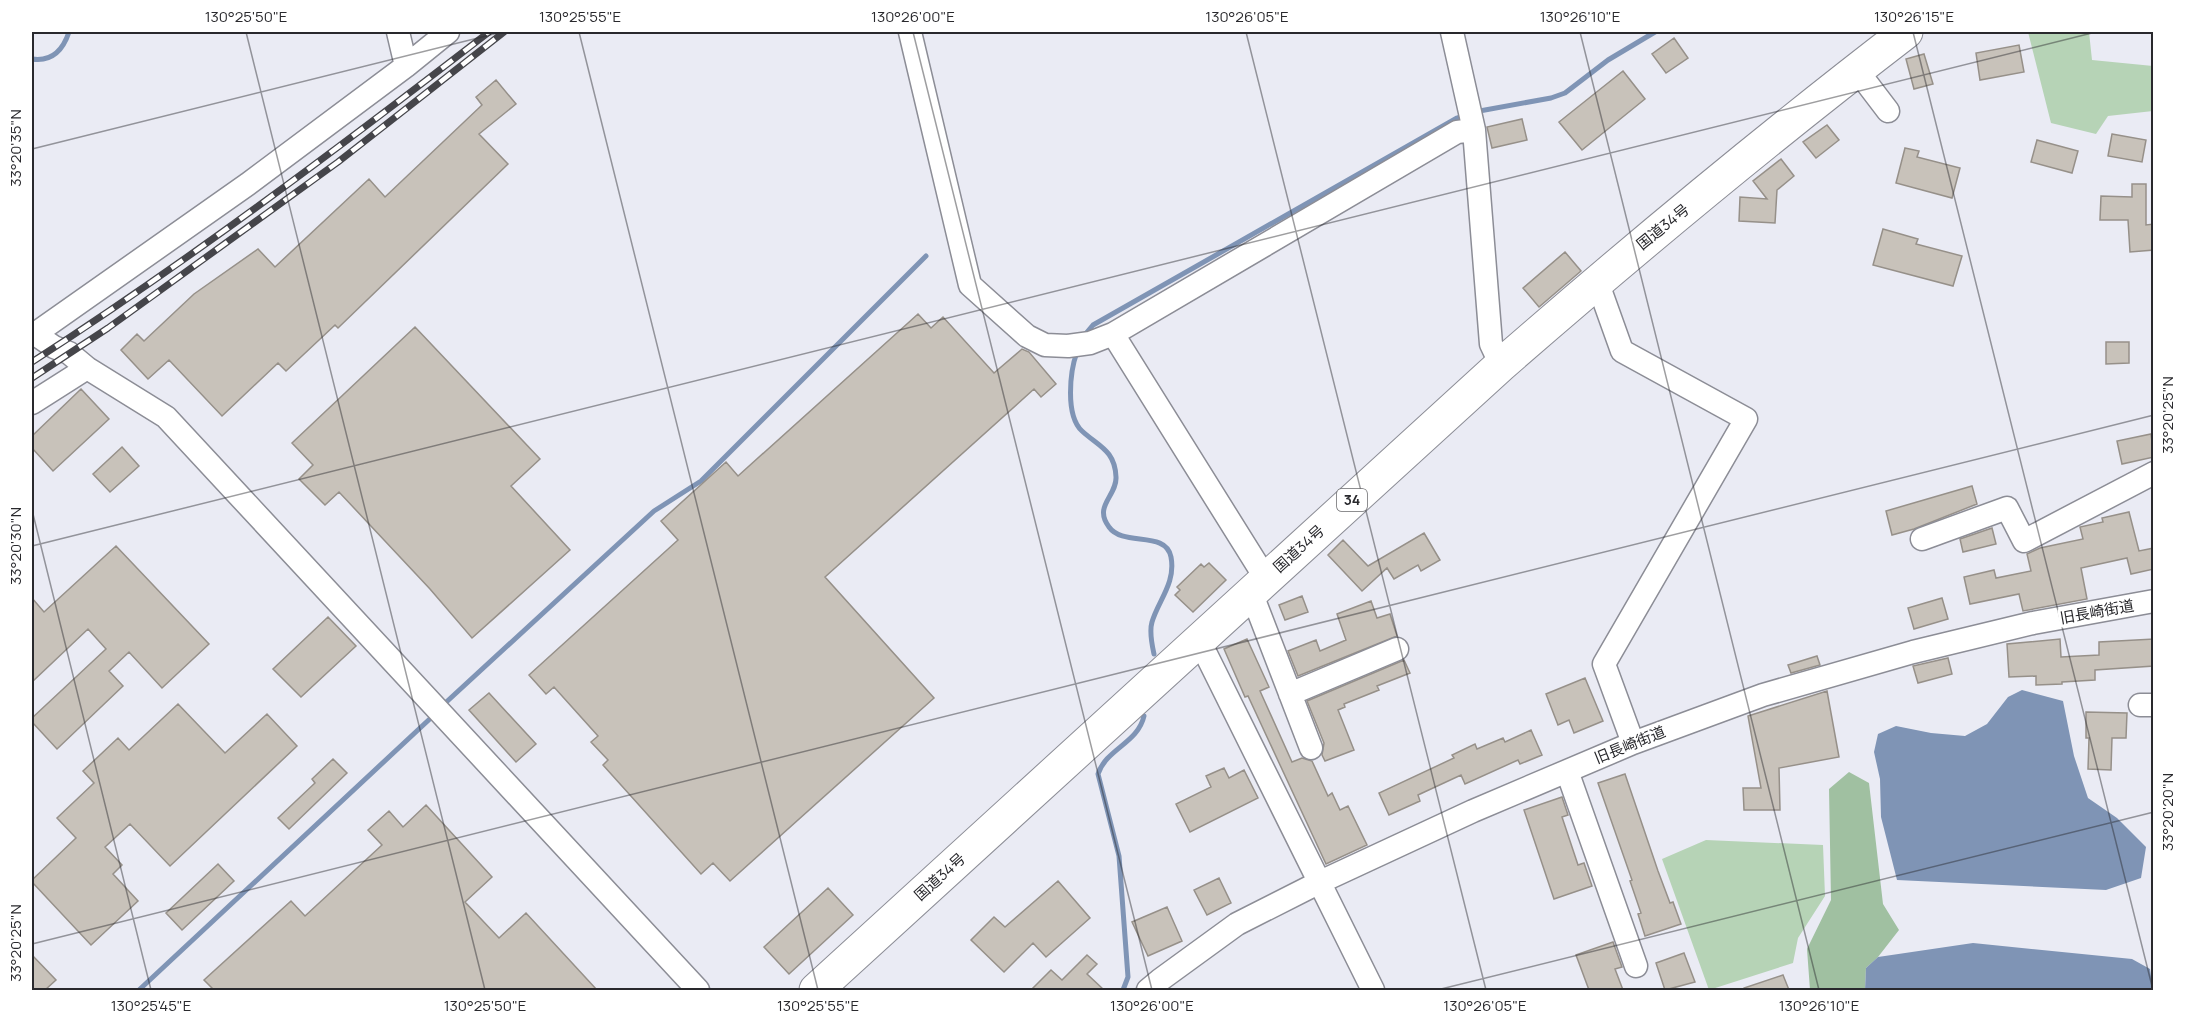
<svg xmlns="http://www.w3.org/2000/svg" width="2185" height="1022" font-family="Manrope,'Noto Sans JP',sans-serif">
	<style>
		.green { fill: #b6d3b6 }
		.forest { fill: #a0c0a1 }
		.water { fill: #7f94b5 }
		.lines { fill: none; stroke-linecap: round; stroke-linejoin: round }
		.stream { stroke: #7f94b5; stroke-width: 5 }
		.building { fill: #c8c2ba; stroke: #969089; stroke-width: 1.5 }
		.minor-casing { stroke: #8c8d96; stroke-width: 25 }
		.highway-casing { stroke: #8c8d96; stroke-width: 35 }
		.minor { stroke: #fff; stroke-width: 22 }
		.highway { stroke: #fff; stroke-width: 33 }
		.rail-casing { stroke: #45454a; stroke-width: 7 }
		.rail { stroke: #fff; stroke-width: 4.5; stroke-dasharray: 14; stroke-linecap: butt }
		.ticks { fill: none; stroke: #29292d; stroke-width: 1.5; stroke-opacity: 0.45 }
		.labels { text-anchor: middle; stroke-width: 6; stroke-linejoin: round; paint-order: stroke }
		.shield { fill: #fff; stroke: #69696c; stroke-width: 1.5 }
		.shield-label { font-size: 14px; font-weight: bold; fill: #29292d }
		.street-label { font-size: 15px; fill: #29292d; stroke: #fff }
		.neatline { fill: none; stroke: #29292d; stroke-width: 2 }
		.ticks-label { font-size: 15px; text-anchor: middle; fill: #29292d }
	</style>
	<rect width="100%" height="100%" fill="#eaebf4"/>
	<!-- green -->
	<path class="green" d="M2028,32H2089L2092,60L2153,66V111L2108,116L2096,134L2051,123Z
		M1706,840L1823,845L1825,896L1798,938L1793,963L1709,990L1662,859Z"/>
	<!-- forest -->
	<path class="forest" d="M1849,772L1869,783L1883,904L1899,930L1878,957L1866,968L1865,990H1810L1807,949L1831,900L1829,789Z"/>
	<!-- water -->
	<path class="water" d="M2022,690L2063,701L2074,756L2088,798L2117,818L2146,847L2141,878L2106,890L1897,880L1881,817L1880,779L1874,752L1878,734L1896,726L1931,733L1965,736L1987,724L2008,697Z
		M1973,943L2132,959L2150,969L2153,990H1865L1866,968L1878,957Z"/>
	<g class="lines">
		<!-- stream -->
		<path class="stream" d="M32,59C52,62 63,50 69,32
			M1474,112L1551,98L1565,93L1608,60L1655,32
			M1083,337L1093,325L1457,118L1465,115
			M1077,352C1070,371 1065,415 1082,431C1098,446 1115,450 1116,477C1117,496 1093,506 1109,527C1123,547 1166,530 1171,557C1176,583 1158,601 1152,622C1149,632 1152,645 1154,654
			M442,706L654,511L701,481L926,256
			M139,990L434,715
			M1123,990L1128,977L1119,856L1098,774C1106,749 1138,743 1144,716"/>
	</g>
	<!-- building -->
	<path class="building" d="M1674,38L1688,58L1666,73L1652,54Z
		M2019,45L2024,72L1980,80L1976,53Z
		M1924,54L1933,84L1914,89L1906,59Z
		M1623,71L1645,99L1582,150L1559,122Z
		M496,80L516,104L479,134L508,164L338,328L335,325L286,371L278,363L222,416L169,360L148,379L121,350L137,334L144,341L194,294L258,249L275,267L369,179L385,197L482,105L476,97Z
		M1522,119L1527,140L1492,148L1487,127Z
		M1827,125L1839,140L1816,158L1803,142Z
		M2112,134L2146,140L2142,162L2108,156Z
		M2037,140L2078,151L2072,173L2031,162Z
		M1905,148L1919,151L1917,157L1960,168L1952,198L1896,183Z
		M1781,159L1794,176L1777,190L1775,223L1739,221L1740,197L1767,199L1753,181Z
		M2132,184H2146V225L2154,224V250L2130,252L2128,220H2100L2101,196L2132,197Z
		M1883,229L1918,239L1916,244L1962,256L1953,286L1873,265Z
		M1565,252L1581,271L1539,307L1523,288Z
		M918,314L931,328L943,317L994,373L1022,349L1029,352L1056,384L1041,397L1034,389L825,577L934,698L730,881L713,863L701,874L603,765L608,760L591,742L598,736L554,687L546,694L529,675L678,540L661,521L726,462L738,476Z
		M415,327L540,459L511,486L570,550L472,638L430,589L339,492L325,505L299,479L313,465L292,443Z
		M2106,342H2129V363L2106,364Z
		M81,389L109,419L53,471L32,448V436Z
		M2151,434L2154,457L2122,464L2117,441Z
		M122,447L139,466L110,492L93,474Z
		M1972,486L1977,504L1914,529L1892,535L1886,511Z
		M2129,512L2139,551L2154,548V569L2131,574L2127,558L2081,568L2087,599L2023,611L2019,594L1970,604L1964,577L1994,570L1996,578L2031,571L2027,554L2040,548L2083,539L2080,527L2103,522L2102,518Z
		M1992,528L1996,544L1963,552L1960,539Z
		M1424,533L1440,560L1421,571L1418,565L1394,579L1387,568L1362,591L1328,555L1343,540L1368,566Z
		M116,546L209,644L162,688L129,652L109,671L123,686L57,749L32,722V718L106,649L88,629L32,682V598L44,612Z
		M1209,563L1226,580L1193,612L1175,595L1180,590L1177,587L1201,564L1204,567Z
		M1302,596L1308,612L1285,620L1279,605Z
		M1942,598L1948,619L1914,629L1908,608Z
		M1371,601L1377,618L1390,614L1397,636L1298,676L1288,651L1316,640L1320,651L1346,640L1337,614Z
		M328,617L356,646L301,697L273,669Z
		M1247,639L1269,687L1260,691L1292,762L1302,758L1312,761L1328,796L1332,793L1340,810L1348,806L1367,845L1326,864L1248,696L1245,697L1224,649Z
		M2060,639L2061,657L2099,655V642L2154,639V666L2095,670V680L2062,682V684L2036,685V676L2009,677L2007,644Z
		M1817,656L1820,665L1791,673L1788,665Z
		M1948,658L1952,674L1918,683L1913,666Z
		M1404,660L1410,673L1377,686L1379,690L1344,704L1345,707L1338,710L1354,750L1325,761L1322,755L1324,743L1307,701Z
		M1585,678L1603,721L1574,733L1569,720L1558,725L1546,694Z
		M1827,691L1839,757L1779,768L1780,810H1744L1743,788H1761L1748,716Z
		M489,693L536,744L516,762L469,710Z
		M178,704L225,753L267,714L297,746L170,866L130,824L105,847L122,865L113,874L138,901L91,945L32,882V880L76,838L57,818L94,783L83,771L118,738L129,750Z
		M2086,712L2127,713L2126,738H2112L2111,770L2088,769L2089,738H2086Z
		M1531,730L1542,755L1520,764L1518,760L1465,784L1461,775L1418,795L1420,801L1389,815L1379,793L1454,758L1452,755L1475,744L1477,749L1503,738L1505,742Z
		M333,759L347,773L289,829L278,818L315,783L312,779Z
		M1224,768L1229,778L1244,770L1258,798L1190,832L1176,804L1211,787L1206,776Z
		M1625,774L1658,871L1670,903L1673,902L1681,924L1645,936L1638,914L1641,913L1630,881L1632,880L1598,783Z
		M1562,797L1568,815L1562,817L1578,865L1584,863L1592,886L1554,899L1524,810Z
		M426,805L492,877L465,902L499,938L526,913L597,990H214L204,980L291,901L305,916L382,845L368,830L389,811L403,827Z
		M218,864L234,881L182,930L166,913Z
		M1219,878L1231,903L1207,915L1194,890Z
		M1058,881L1090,918L1046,957L1033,943L1004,972L971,940L994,917L1005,927Z
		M828,888L853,915L789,974L764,947Z
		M1167,907L1182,941L1148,956L1132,922Z
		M1613,942L1622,967L1615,969L1623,990H1589L1576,955Z
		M1684,953L1695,982L1665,990L1656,963Z
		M32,955L56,980L45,990H32Z
		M1087,955L1097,964L1087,974L1104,990H1031L1051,970L1062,980Z
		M1783,975L1789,990H1744V988Z"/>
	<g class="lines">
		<!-- minor casing -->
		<g class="minor-casing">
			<path id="minor" d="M398,32L406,66
				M910,32L970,285L1027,336L1045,345L1068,346L1090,343L1113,334L1457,132L1474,130
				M1452,32L1474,130L1491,344L1501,365
				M1856,69L1888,111
				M1597,281L1622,351L1746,419L1604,664L1633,743
				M32,332L54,347L69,353L87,368L166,417L698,990
				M1113,334L1266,579
				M32,336L248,184L406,66L448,32
				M32,403L87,368
				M1922,539L2007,508L2024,541L2154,473
				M1251,592L1311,748
				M1199,640L1373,990
				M1290,694L1397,649
				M2140,705H2154
				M1567,771L1636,966
				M1148,990L1160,980L1237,924L1318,883L1473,811L1633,743L1763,695L1913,652L2033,623L2154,601"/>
		</g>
		<!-- highway casing -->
		<g class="highway-casing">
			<path id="highway" d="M816,990L1501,365C1633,250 1768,138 1906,32"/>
		</g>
		<!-- minor -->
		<use href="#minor" class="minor"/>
		<!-- highway -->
		<use href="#highway" class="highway"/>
		<!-- rail casing -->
		<g class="rail-casing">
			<path id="rail" d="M32,362C190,260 340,147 489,32
				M32,378L108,328L338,162L504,32"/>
		</g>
		<!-- rail -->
		<use href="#rail" class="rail"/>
	</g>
	<!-- ticks -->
	<path class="ticks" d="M246,32L485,990M579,32L818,990M913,32L1152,990M1246,32L1486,990M1580,32L1819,990M1913,32L2153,990M32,149L502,32M32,510L151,990M32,546L2096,32M32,944L2154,415M1437,990L2154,812"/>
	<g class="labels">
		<!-- shield labels -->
		<rect class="shield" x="1337" y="489" width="30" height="22" rx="4.5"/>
		<g class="shield-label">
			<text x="1352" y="505">34</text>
		</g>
		<!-- street labels -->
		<g class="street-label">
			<text transform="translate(1663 227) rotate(-39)" y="5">国道34号</text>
			<text transform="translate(1299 549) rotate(-42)" y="5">国道34号</text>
			<text transform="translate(2097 612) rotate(-10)" y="5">旧長崎街道</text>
			<text transform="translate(1630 745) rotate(-22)" y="5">旧長崎街道</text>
			<text transform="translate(940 877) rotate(-42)" y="5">国道34号</text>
		</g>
	</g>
	<!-- border -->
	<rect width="2185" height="1022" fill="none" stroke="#ffffff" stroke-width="66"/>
	<rect x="33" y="33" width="2119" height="956" class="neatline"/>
	<g class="ticks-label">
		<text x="246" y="22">130°25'50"E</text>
		<text x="580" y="22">130°25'55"E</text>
		<text x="913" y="22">130°26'00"E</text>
		<text x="1247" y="22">130°26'05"E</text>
		<text x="1580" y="22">130°26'10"E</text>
		<text x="1914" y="22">130°26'15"E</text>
		<text transform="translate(16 148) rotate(-90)" y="5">33°20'35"N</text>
		<text transform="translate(2168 415) rotate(-90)" y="5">33°20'25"N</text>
		<text transform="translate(16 546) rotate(-90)" y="5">33°20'30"N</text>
		<text transform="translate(2168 812) rotate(-90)" y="5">33°20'20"N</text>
		<text transform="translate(16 943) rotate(-90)" y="5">33°20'25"N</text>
		<text x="151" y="1011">130°25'45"E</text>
		<text x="485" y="1011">130°25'50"E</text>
		<text x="818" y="1011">130°25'55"E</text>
		<text x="1152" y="1011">130°26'00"E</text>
		<text x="1485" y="1011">130°26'05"E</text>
		<text x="1819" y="1011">130°26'10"E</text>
	</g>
</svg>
